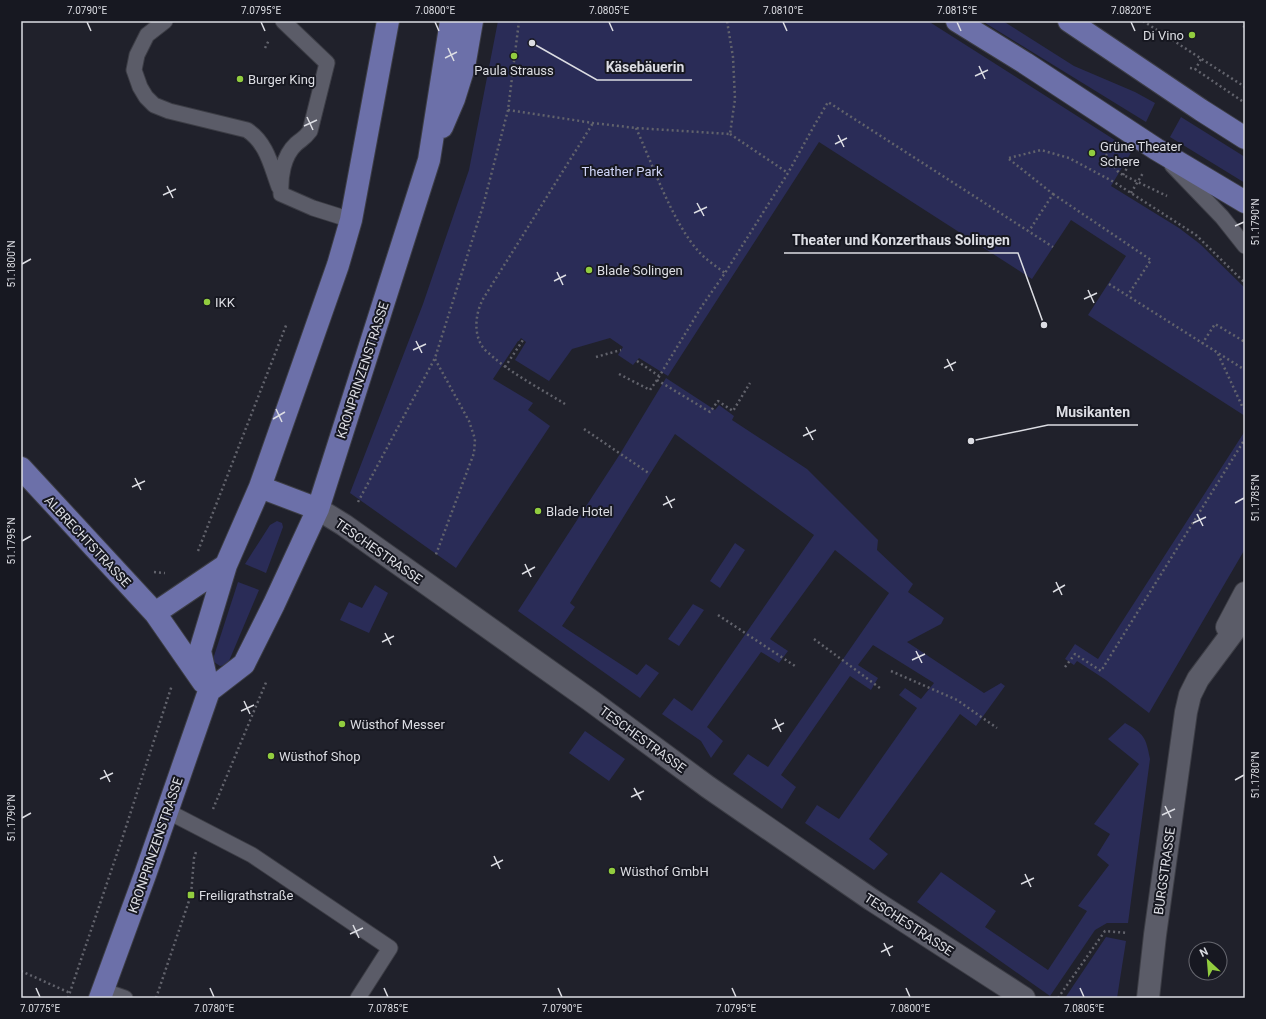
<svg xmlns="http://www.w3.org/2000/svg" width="1266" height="1019" font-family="Roboto,sans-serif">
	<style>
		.green { fill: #2a2c57 }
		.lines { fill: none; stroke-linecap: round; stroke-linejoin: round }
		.lane-casing { stroke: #3c3d45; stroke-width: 17 }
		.street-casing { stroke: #3c3d45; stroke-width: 24 }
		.primary-casing { stroke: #3c3d45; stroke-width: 24 }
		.path { stroke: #62636c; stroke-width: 2.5; stroke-dasharray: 2 3; stroke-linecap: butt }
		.lane { stroke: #5b5c68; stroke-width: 15 }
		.street { stroke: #5b5c68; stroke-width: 22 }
		.primary { stroke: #6c70a9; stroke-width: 22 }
		.ticks { fill: none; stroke: #dcdde3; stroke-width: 1.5 }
		.poi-dot { fill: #92cd3f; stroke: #171821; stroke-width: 1.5 }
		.labels { text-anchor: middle; stroke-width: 4; stroke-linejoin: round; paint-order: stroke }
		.poi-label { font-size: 13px; fill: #dcdde3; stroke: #171821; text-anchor: start }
		.park-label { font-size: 13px; fill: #d0d5f7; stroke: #171821 }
		.street-label { font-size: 13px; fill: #dcdde3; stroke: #171821 }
		.leader { fill: none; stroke: #dcdde3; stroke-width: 1.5 }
		.callout-dot { fill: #dcdde3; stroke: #171821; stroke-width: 1.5 }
		.callout-label { font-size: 14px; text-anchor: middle; font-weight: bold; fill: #dcdde3; stroke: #171821; stroke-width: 4; stroke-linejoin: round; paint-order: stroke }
		.neatline { fill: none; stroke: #dcdde3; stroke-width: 1.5 }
		.ticks-label { font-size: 10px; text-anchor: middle; fill: #dcdde3 }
	</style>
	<rect width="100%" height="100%" fill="#20212b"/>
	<!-- green -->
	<path class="green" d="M498,21H928L1132,151L1111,186L1179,228L1200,244L1245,288V416L1088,315L1126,256L1071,220L1032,279L819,142L668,376L639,358L633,365L618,355L623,347L610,338L572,349L549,381L515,360L526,342L521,338L519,341H518L493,379L533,403L528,410L550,426L456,568L350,493L423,304L469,170Z
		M982,21H1003L1074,66L1135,92L1155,103L1146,122Z
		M1181,117L1245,157V183L1170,137Z
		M666,378L715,410L719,405L734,416L732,420L807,469L878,540L877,550L913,584L908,592L944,618L941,624L907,642L984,693L1001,683L1005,686L976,726L960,714L869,839L888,854L874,870L805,823L817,805L839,819L917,708L899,695L905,688L921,699L934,683L873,645L858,665L878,678L871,690L850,676L781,775L796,787L782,809L733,774L748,754L768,767L889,593L835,550L770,639L788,651L779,663L761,652L707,727L723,741L711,758L701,741L662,714L674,698L692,711L814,535L675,434L570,603L575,607L562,626L637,675L646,664L659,673L640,698L518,611L620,454Z
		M1245,431V549L1149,713L1106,680L1077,661L1074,665L1065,659L1075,644L1098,659Z
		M277,521L282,523L283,527L266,573L245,564L270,525Z
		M735,543L745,550L720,588L710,581Z
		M238,582L259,590L229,661L226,665L220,666L214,662V656Z
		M375,585L388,593L369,633L340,620L349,602L362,608Z
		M693,604L704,610L679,646L668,639Z
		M1125,723C1144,734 1146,737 1150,759L1128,923H1107L1095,930L1050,996L917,902L941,872L996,911L985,927L1048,970L1087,911L1078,906L1109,865L1097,855L1110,834L1094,824L1139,764L1108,739Z
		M585,731L625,759L609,781L569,753Z
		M1106,937L1126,941L1117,998H1065Z"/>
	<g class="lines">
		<!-- lane casing -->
		<g class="lane-casing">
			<path id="lane" d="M165,21L147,35L137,55L134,70L140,87L146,97L154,105L169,111L247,130C267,143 271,166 279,187
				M283,21L327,63L310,131C304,139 303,138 296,144C283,156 280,177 281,194L313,208L351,220
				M1172,165L1222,217L1245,246
				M167,811L252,855L390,948L358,998
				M102,990L125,998"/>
		</g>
		<!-- street casing -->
		<g class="street-casing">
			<path id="street" d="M318,509L344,525L590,700L708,787L872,900L1024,998
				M1227,627L1245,593
				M1148,998L1155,935L1186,712L1190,695L1198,679L1245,616"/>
		</g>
		<!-- primary casing -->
		<g class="primary-casing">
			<path id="primary" d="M957,21L1025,63L1156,149L1245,202
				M1069,21L1201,110L1245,138
				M442,127L454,99L464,67L472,21
				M21,468L155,613L226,565
				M260,487L318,509
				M155,613L203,682
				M209,691L244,664L274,604L318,509L429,160L451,21
				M100,998L145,875L209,691L200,651L226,565L260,487L338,265L351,220L388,21"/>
		</g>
		<!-- path -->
		<path class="path" d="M1143,21L1245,87
			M1243,26L1245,27
			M265,48L269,40
			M1190,68L1195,69L1245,103
			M1195,70L1201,59
			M508,110L593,123L636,128L730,134L735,99L733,57L727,21
			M636,128C653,165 673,225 701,254C708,261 717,267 725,273
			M730,134L788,173
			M1100,146L1119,173L1167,196
			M1009,158L1041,150L1069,158L1114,182L1196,235L1245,283
			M1009,159L1053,194L1029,231
			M1123,175L1130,163
			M1131,193L1143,173
			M1053,194L1151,260L1128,295
			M1109,284L1245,370
			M1202,344L1215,324L1245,342
			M1218,354L1243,408L1245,409
			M596,357L621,350
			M435,359L469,421L475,439L474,453L435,557
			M637,361L659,376
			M505,367L523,340
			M619,374L650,390L657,380L702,306L725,273L788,173L814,126L828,102L1053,247
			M657,380L710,412L718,401L733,411L750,383
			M565,404C541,389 514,375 493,357C489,353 484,350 482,346C473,332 476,312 483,299L593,123
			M584,429L650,474
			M358,502L435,358L483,206L508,110L519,21
			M198,551L287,323
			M154,572L165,573
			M718,615L795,666
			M814,639L880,688
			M1065,667L1075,654L1101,671L1245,439
			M891,671L957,700L997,728
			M213,809L267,680
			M21,971L70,993
			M68,998L123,836L172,685
			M156,998L191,895L194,858L196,852
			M1058,998L1105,931L1128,933"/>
		<!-- lane -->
		<use href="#lane" class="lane"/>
		<!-- street -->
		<use href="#street" class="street"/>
		<!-- primary -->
		<use href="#primary" class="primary"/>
	</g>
	<!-- ticks -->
	<path class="ticks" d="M87,22L91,31M261,22L265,31M435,22L439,31M609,22L613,31M783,22L787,31M957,22L961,31M1131,22L1135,31M448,48L454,61M445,58L457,52M979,66L985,79M975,76L988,70M307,117L313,130M304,126L317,120M838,135L844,147M835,144L847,138M167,186L173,198M163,195L176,189M697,203L704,216M694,213L707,207M1235,226L1244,222M22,264L31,259M557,272L563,285M554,281L566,275M1088,290L1094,303M1084,299L1097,293M416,341L422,353M413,350L426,344M947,359L953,371M944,368L956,362M276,409L282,422M273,419L285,412M806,427L813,440M803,436L816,430M135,478L141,490M132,487L145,481M666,496L672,508M1235,503L1244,498M663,505L675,499M1197,514L1203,526M1193,523L1206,517M22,541L31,536M525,564L531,577M522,574L535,567M1056,582L1062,595M1053,592L1065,585M385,633L391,645M382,642L394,636M916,651L922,663M912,660L925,654M244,701L250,714M241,711L254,705M775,719L781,732M772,729L784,723M104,770L110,782M100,779L113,773M1235,780L1244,775M634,788L641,800M631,797L644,791M1165,806L1171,818M1162,815L1175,809M22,818L31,813M494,856L500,869M491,866L503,860M1025,874L1031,887M1021,884L1034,878M353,925L359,938M350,934L363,928M884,943L890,956M881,952L893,946M36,988L40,997M210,988L214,997M384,988L388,997M558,988L562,997M732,988L736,997M906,988L910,997M1080,988L1084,997"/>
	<!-- markers -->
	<g class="poi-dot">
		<circle cx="1192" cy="35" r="4"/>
		<circle cx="514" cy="56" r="4"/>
		<circle cx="240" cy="79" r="4"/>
		<circle cx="1092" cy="153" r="4"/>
		<circle cx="589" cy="270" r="4"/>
		<circle cx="207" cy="302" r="4"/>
		<circle cx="538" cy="511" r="4"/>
		<circle cx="342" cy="724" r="4"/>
		<circle cx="271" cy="756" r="4"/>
		<circle cx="612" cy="871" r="4"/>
		<rect x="187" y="891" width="8" height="8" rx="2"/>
	</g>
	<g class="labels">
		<!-- poi labels -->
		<g class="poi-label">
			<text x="1184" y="40" text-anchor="end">Di Vino</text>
			<text x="514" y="75" text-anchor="middle">Paula Strauss</text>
			<text x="248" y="84">Burger King</text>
			<text x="1100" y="151">Grüne Theater<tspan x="1100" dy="15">Schere</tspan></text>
			<text x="597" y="275">Blade Solingen</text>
			<text x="215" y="307">IKK</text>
			<text x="546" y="516">Blade Hotel</text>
			<text x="350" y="729">Wüsthof Messer</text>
			<text x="279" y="761">Wüsthof Shop</text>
			<text x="620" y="876">Wüsthof GmbH</text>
			<text x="199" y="900">Freiligrathstraße</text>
		</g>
		<!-- park labels -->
		<g class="park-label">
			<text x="622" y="176">Theather Park</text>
		</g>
		<!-- street labels -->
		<g class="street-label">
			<text transform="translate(362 370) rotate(-72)" y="5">KRONPRINZENSTRASSE</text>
			<text transform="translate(88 541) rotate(47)" y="5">ALBRECHTSTRASSE</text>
			<text transform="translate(379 551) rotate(35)" y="5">TESCHESTRASSE</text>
			<text transform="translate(643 739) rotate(36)" y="5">TESCHESTRASSE</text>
			<text transform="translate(155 845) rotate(-71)" y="5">KRONPRINZENSTRASSE</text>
			<text transform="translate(1164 871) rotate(-82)" y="5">BURGSTRASSE</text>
			<text transform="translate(909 924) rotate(33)" y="5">TESCHESTRASSE</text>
		</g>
	</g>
	<!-- callouts -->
	<path class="leader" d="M532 43L597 80H692M1044 325L1018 253H784M971 441L1048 425H1138"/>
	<g class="callout-dot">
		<circle cx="532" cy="43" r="4"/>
		<circle cx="1044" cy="325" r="4"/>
		<circle cx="971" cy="441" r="4"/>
	</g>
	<g class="callout-label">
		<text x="645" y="72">Käsebäuerin</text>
		<text x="901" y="245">Theater und Konzerthaus Solingen</text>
		<text x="1093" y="417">Musikanten</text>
	</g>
	<!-- border -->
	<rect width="1266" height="1019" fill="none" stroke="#171821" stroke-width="44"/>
	<!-- north arrow -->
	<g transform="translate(1208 961) rotate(334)"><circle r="19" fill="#171821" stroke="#66676f"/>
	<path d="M0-3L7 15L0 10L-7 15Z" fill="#92cd3f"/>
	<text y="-6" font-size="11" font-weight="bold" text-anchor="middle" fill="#dcdde3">N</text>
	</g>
	<rect x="22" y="22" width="1222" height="975" class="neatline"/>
	<g class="ticks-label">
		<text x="87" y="14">7.0790°E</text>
		<text x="261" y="14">7.0795°E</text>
		<text x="435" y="14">7.0800°E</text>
		<text x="609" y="14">7.0805°E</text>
		<text x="783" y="14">7.0810°E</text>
		<text x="957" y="14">7.0815°E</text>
		<text x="1131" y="14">7.0820°E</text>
		<text transform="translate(1255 222) rotate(-90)" y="4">51.1790°N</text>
		<text transform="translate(11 264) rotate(-90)" y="4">51.1800°N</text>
		<text transform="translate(1255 498) rotate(-90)" y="4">51.1785°N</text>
		<text transform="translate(11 541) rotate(-90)" y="4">51.1795°N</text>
		<text transform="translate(1255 775) rotate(-90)" y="4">51.1780°N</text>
		<text transform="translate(11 818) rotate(-90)" y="4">51.1790°N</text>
		<text x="40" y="1012">7.0775°E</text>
		<text x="214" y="1012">7.0780°E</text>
		<text x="388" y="1012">7.0785°E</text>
		<text x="562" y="1012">7.0790°E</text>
		<text x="736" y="1012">7.0795°E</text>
		<text x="910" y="1012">7.0800°E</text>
		<text x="1084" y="1012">7.0805°E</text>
	</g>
</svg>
